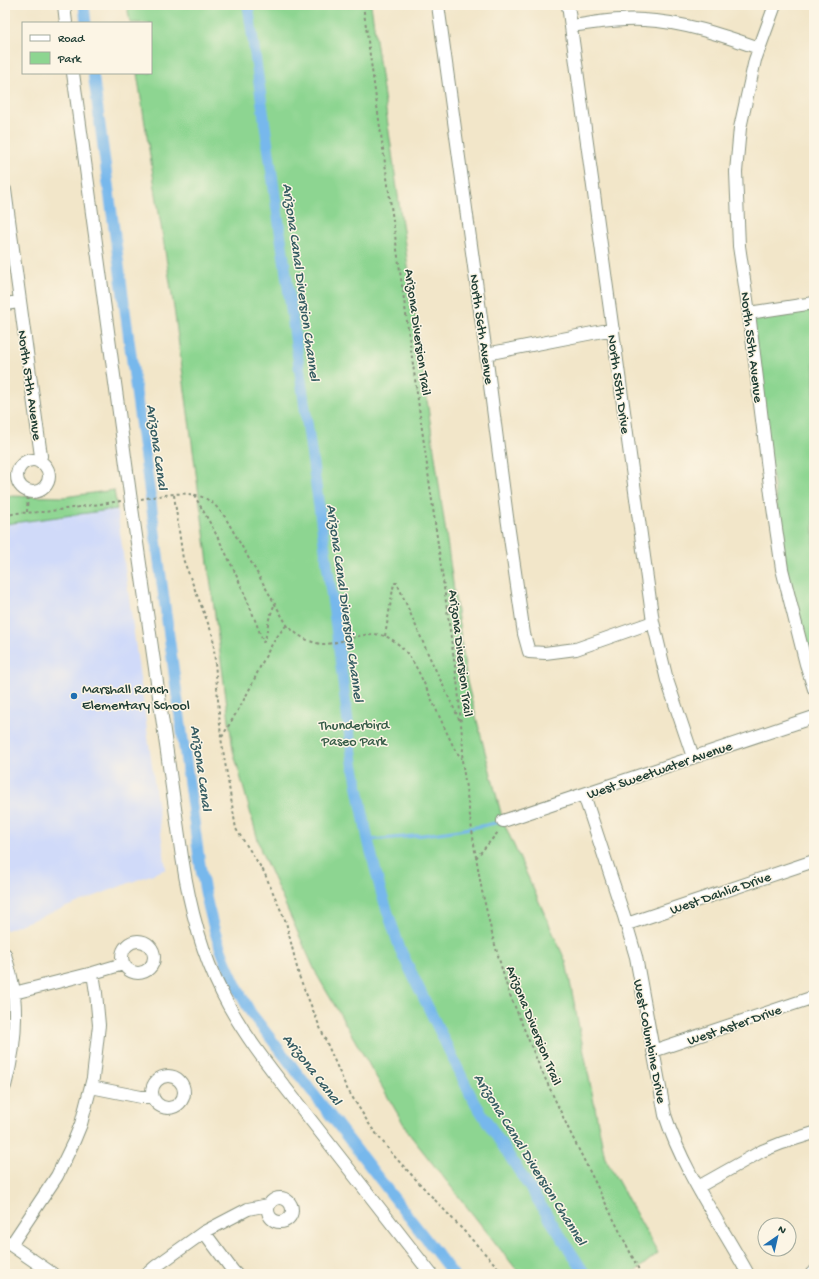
<svg xmlns="http://www.w3.org/2000/svg" width="819" height="1279" font-family="'Gochi Hand',sans-serif">
	<style>
		.built { fill: #d0daf9 }
		.green { fill: #8dd591; stroke: #568962 }
		.lines { fill: none; stroke-linecap: round; stroke-linejoin: round }
		.stream { stroke: #77b8ec; stroke-width: 3 }
		.canal { stroke: #77b8ec; stroke-width: 11 }
		.minor-casing { stroke: #88927e; stroke-width: 14 }
		.path { stroke: #88927e; stroke-width: 2; stroke-dasharray: 3 3; stroke-linecap: butt }
		.minor { stroke: #fff; stroke-width: 12 }
		.poi-dot { fill: #1f6fb2; stroke: #fcf5e5; stroke-width: 1.5 }
		.labels { text-anchor: middle; stroke-width: 3; stroke-linejoin: round; paint-order: stroke }
		.street-label { font-size: 14px; fill: #1f3d34; stroke: #fcf5e5 }
		.poi-label { font-size: 14px; fill: #1f3d34; stroke: #fcf5e5; text-anchor: start }
		.park-label { font-size: 14px; fill: #355b47; stroke: #fcf5e5 }
		.water-label { font-size: 15px; font-style: italic; fill: #355c62; stroke: #fcf5e5 }
	</style>
	<rect width="100%" height="100%" fill="#fcf5e5"/>
	<filter id="ink" filterUnits="userSpaceOnUse"><feTurbulence type="fractalNoise" baseFrequency=".025" numOctaves="2"/><feDisplacementMap in="SourceGraphic" scale="8" xChannelSelector="R" yChannelSelector="G"/><feConvolveMatrix kernelMatrix="1 2 1 2 8 2 1 2 1" color-interpolation-filters="sRGB"/></filter>
	<filter id="wash" filterUnits="userSpaceOnUse"><feTurbulence type="fractalNoise" baseFrequency=".012" numOctaves="4" result="noise"/><feDisplacementMap in="SourceGraphic" scale="16" xChannelSelector="R" yChannelSelector="G"/><feGaussianBlur stdDeviation="0.9" result="paint"/><feColorMatrix in="noise" values="0 0 0 0 0 0 0 0 0 0 0 0 0 0 0 0 0 1.4 0 .05"/><feComposite in="paint" operator="in"/></filter>
	<g filter="url(#wash)">
		<rect width="100%" height="100%" fill="#f2e6c9"/>
		<!-- built -->
		<path class="built" d="M117,509L166,869L6,930L5,927V524Z"/>
		<!-- green -->
		<path class="green" d="M127,5H371L467,682L503,821L566,962L605,1158L658,1253L632,1274H520L410,1135L317,975L261,851L233,750L174,308L137,73H151V23H130Z
			M814,303V689L792,610L749,313Z
			M114,490L117,509L5,524V496L64,497Z"/>
		<g class="lines">
			<!-- stream -->
			<path class="stream" d="M368,840C412,837 457,832 500,822"/>
			<!-- canal -->
			<path class="canal" d="M84,5L86,23
				M248,5L336,627L353,762L368,840L381,892L400,949L472,1098L585,1274
				M93,73L199,858C202,876 205,895 210,913C218,948 233,982 251,1013L453,1274"/>
		</g>
	</g>
	<g filter="url(#ink)">
		<g class="lines">
			<!-- minor casing -->
			<g class="minor-casing">
				<path id="minor" d="M64,5L66,23
					M438,5L486,354L507,517L524,634L529,652L545,653L576,649L653,622
					M568,5L653,622L667,680L693,757
					M775,5L755,60L740,128L736,172L739,246L749,313L771,494L782,569L806,664L814,689
					M571,26C595,23 620,18 644,20C684,22 722,35 759,48
					M73,73L131,501L182,857C189,904 200,950 222,993C245,1039 279,1079 310,1119C350,1171 391,1222 431,1274
					M5,190L41,456L39,462
					M5,304L19,302
					M749,313L814,303
					M486,354L613,329
					M17 476a16 16 0 1 1 32 0a16 16 0 1 1-32 0Z
					M584,795L624,916L636,957L665,1115C683,1171 720,1223 748,1274
					M503,821L814,717
					M627,924L814,861
					M122 957a16 16 0 1 1 32 0a16 16 0 1 1-32 0Z
					M5,954C8,967 13,980 14,994C17,1024 13,1057 5,1086
					M14,993L93,973L123,964
					M653,1051L814,997
					M152 1092a16 16 0 1 1 32 0a16 16 0 1 1-32 0Z
					M91,1087L141,1097H152
					M698,1187L762,1151L782,1143L814,1133
					M268 1210a12 12 0 1 1 24 0a12 12 0 1 1-24 0Z
					M204,1232L233,1271L236,1274
					M5,1241L53,1274
					M11,1245L57,1176L74,1141L81,1124L93,1078L99,1025L96,993L93,973
					M147,1274L155,1267L204,1232L248,1209L268,1205
					M811,1274L814,1272"/>
			</g>
			<!-- path -->
			<path class="path" d="M363,5L458,688L463,748L462,760L475,851L482,891L493,938L508,990L539,1065L570,1132L641,1274
				M174,495L183,559L213,636L221,738L236,829L264,872L286,922L299,976L319,1025L346,1087L371,1127L394,1156L504,1274
				M194,495C222,542 245,590 263,642L265,641L269,619L275,603
				M141,499C161,496 189,488 208,500C215,504 220,511 225,517L287,625C295,634 309,643 322,644C349,644 372,622 398,644C414,657 422,680 431,698C439,716 447,733 455,750L462,759
				M27,512L28,491
				M5,516L16,513L44,512L121,501
				M385,636L394,583H397L429,656L460,721
				M222,737C230,723 239,709 247,694C258,673 270,641 287,625
				M476,858L499,831"/>
			<!-- minor -->
			<use href="#minor" class="minor"/>
		</g>
	</g>
	<!-- markers -->
	<circle class="poi-dot" cx="74" cy="696" r="4"/>
	<g class="labels">
		<!-- street labels -->
		<g class="street-label">
			<text transform="translate(483 329) rotate(82)" y="5">North 56th Avenue</text>
			<text transform="translate(419 332) rotate(82)" y="5">Arizona Diversion Trail</text>
			<text transform="translate(753 347) rotate(83)" y="5">North 55th Avenue</text>
			<text transform="translate(620 384) rotate(82)" y="5">North 55th Drive</text>
			<text transform="translate(31 385) rotate(82)" y="5">North 57th Avenue</text>
			<text transform="translate(462 653) rotate(83)" y="5">Arizona Diversion Trail</text>
			<text transform="translate(659 769) rotate(-19)" y="5">West Sweetwater Avenue</text>
			<text transform="translate(720 892) rotate(-19)" y="5">West Dahlia Drive</text>
			<text transform="translate(734 1024) rotate(-19)" y="5">West Aster Drive</text>
			<text transform="translate(535 1025) rotate(68)" y="5">Arizona Diversion Trail</text>
			<text transform="translate(651 1041) rotate(79)" y="5">West Columbine Drive</text>
		</g>
		<!-- poi labels -->
		<g class="poi-label">
			<text x="82" y="693">Marshall Ranch<tspan x="82" dy="16">Elementary School</tspan></text>
		</g>
		<!-- park labels -->
		<g class="park-label">
			<text x="354" y="729">Thunderbird<tspan x="354" dy="16">Paseo Park</tspan></text>
		</g>
		<!-- water labels -->
		<g class="water-label">
			<text transform="translate(302 282) rotate(82)" y="5">Arizona Canal Diversion Channel</text>
			<text transform="translate(158 447) rotate(82)" y="5">Arizona Canal</text>
			<text transform="translate(346 603) rotate(82)" y="5">Arizona Canal Diversion Channel</text>
			<text transform="translate(202 768) rotate(82)" y="5">Arizona Canal</text>
			<text transform="translate(313 1069) rotate(52)" y="5">Arizona Canal</text>
			<text transform="translate(531 1159) rotate(58)" y="5">Arizona Canal Diversion Channel</text>
		</g>
	</g>
	<!-- margin -->
	<rect width="819" height="1279" fill="none" stroke="#fcf5e5" stroke-width="20"/>
	<!-- legend -->
	<rect x="22" y="22" width="130" height="52" fill="#fcf5e5" stroke="#a4ab9e"/>
	<rect x="30" y="35" width="20" height="6" fill="#ffffff" stroke="#a4ab9e"/>
	<text x="58" y="42" font-size="12" fill="#1f3d34">Road</text>
	<rect x="30" y="52" width="20" height="12" fill="#8dd591" stroke="#a4ab9e"/>
	<text x="58" y="62" font-size="12" fill="#1f3d34">Park</text>
	<!-- north arrow -->
	<g transform="translate(777 1237) rotate(34)"><circle r="19" fill="#fcf5e5" stroke="#a4ab9e"/>
	<path d="M0-3L7 15L0 10L-7 15Z" fill="#1f6fb2"/>
	<text y="-6" font-size="11" font-weight="bold" text-anchor="middle" fill="#1f3d34">N</text>
	</g>
</svg>
